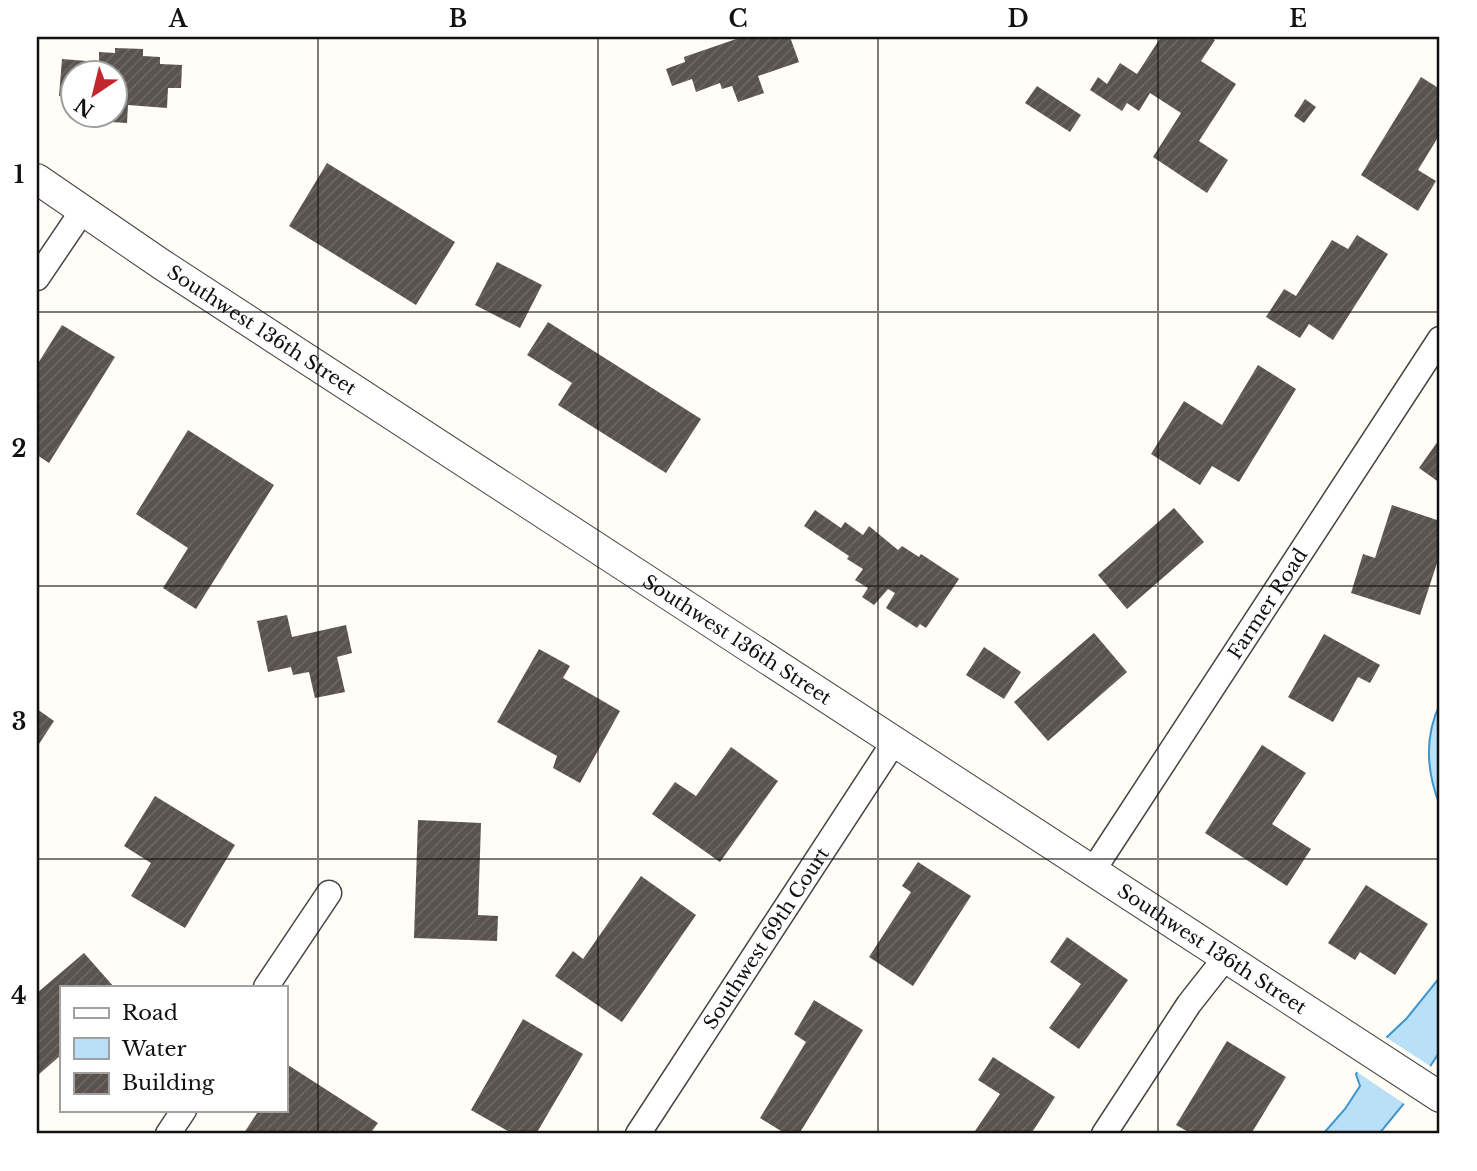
<svg xmlns="http://www.w3.org/2000/svg" width="1477" height="1171" font-family="'Libre Baskerville',serif">
	<style>
		.water { fill: #b9e0f7; stroke: #3f96cf; stroke-width: 2 }
		.pier { fill: #fffdf5 }
		.building { fill: url(#building-hatch) }
		.lines { fill: none; stroke-linecap: round; stroke-linejoin: round }
		.minor-casing { stroke: #444; stroke-width: 27 }
		.tertiary-casing { stroke: #444; stroke-width: 32 }
		.minor { stroke: #fff; stroke-width: 24 }
		.tertiary { stroke: #fff; stroke-width: 30 }
		.grid { fill: none; stroke: #111; stroke-width: 2; stroke-opacity: 0.55 }
		.labels { text-anchor: middle; stroke-width: 7; stroke-linejoin: round; paint-order: stroke }
		.street-label { font-size: 19px; fill: #111; stroke: #fff }
		.neatline { fill: none; stroke: #111; stroke-width: 2.5 }
		.grid-label { font-size: 23px; text-anchor: middle; font-weight: bold; fill: #111 }
	</style>
	<defs>
		<pattern id="building-hatch" width="6" height="6" patternUnits="userSpaceOnUse" patternTransform="scale(1.75)"><rect width="6" height="6" fill="#5a524d"/><path d="M-1 1l2-2M0 6l6-6M5 7l2-2" fill="none" stroke="#6d6662"/></pattern>
	</defs>
	<rect width="100%" height="100%" fill="#fffdf5"/>
	<!-- water -->
	<path class="water" d="M1440,704V806C1427,773 1424,737 1440,704Z
		M1440,977V1051L1415,1090L1379,1134H1323L1345,1109L1360,1086L1356,1074L1366,1057L1407,1018Z"/>
	<!-- pier -->
	<path class="pier" d="M1384,1036L1433,1068L1406,1105L1354,1070L1363,1055Z"/>
	<!-- building -->
	<path class="building" d="M742,37L747,39L753,37H790L799,62L758,76L764,93L738,102L732,86L722,89L720,83L696,92L692,79L672,86L666,69L685,62L684,57Z
		M1161,37H1209L1215,40L1201,61L1236,84L1199,141L1228,160L1207,193L1153,157L1181,113L1150,93L1139,111L1127,103L1122,111L1090,90L1098,77L1107,84L1120,63L1137,74Z
		M115,48L143,49V56L160,57V64L182,65L181,88H168L167,108L128,105L127,123L95,121V116H116V74H74V97L59,96L62,59L99,62V52L115,53Z
		M1421,77L1440,89V134L1418,170L1436,181L1418,211L1361,175Z
		M1037,86L1081,115L1070,132L1025,103Z
		M1305,99L1316,107L1304,123L1294,116Z
		M327,163L455,242L416,305L289,226Z
		M1357,235L1388,254L1333,340L1309,324L1300,338L1266,317L1284,289L1296,296L1332,240L1348,249Z
		M497,262L542,285L520,328L475,305Z
		M548,322L701,419L666,473L558,405L572,383L527,355Z
		M62,325L115,357L49,463L37,455V365Z
		M1258,365L1296,389L1239,482L1212,466L1200,485L1151,454L1184,401L1222,425Z
		M188,430L274,485L196,609L163,588L188,548L136,514Z
		M1438,441L1440,443V483L1419,468Z
		M1392,505L1440,521V554L1420,615L1351,593L1363,554L1375,558Z
		M1174,508L1204,542L1127,609L1098,575Z
		M815,510L841,528L845,522L863,535L869,526L898,550L902,546L919,557L921,554L959,579L926,628L920,624L917,628L886,608L895,593L888,589L874,605L862,597L868,588L855,580L863,569L847,559L849,556L804,526Z
		M287,615L292,637L346,625L352,653L337,657L345,692L315,698L309,672L293,675L291,667L268,672L257,621Z
		M1094,633L1127,672L1048,741L1014,702Z
		M1324,634L1380,665L1370,683L1358,677L1333,722L1288,697Z
		M984,647L1021,672L1004,699L966,675Z
		M539,649L570,666L563,678L620,711L580,783L553,768L557,756L497,722Z
		M37,709L54,721L37,747Z
		M1262,745L1306,773L1272,824L1311,849L1287,886L1205,833Z
		M731,747L778,781L720,862L652,814L675,782L696,796Z
		M155,796L235,845L185,928L131,896L151,863L124,846Z
		M418,820L481,823L478,915L498,916L497,941L414,938Z
		M918,862L971,896L913,986L869,957L911,892L902,886Z
		M641,876L696,915L622,1022L555,976L573,951L583,959Z
		M1366,885L1428,924L1395,975L1360,952L1355,960L1328,943Z
		M1067,937L1128,980L1079,1049L1049,1028L1081,984L1050,962Z
		M84,953L114,987H61V1055L37,1076V993Z
		M814,1000L863,1030L799,1134H786L760,1118L806,1042L794,1034Z
		M523,1019L583,1054L536,1134H513L471,1110Z
		M1227,1041L1286,1077L1251,1134H1192L1176,1125Z
		M993,1057L1055,1097L1031,1134H973L1000,1094L978,1080Z
		M288,1065L378,1123L370,1134L244,1133L259,1110H285V1069Z"/>
	<g class="lines">
		<!-- minor casing -->
		<g class="minor-casing">
			<g id="minor">
				<path d="M37,278L83,210"/>
				<path id="s1" d="M1094,869L1440,339"/>
				<path d="M266,987L329,893"/>
				<path d="M168,1134L184,1110"/>
				<path id="s2" d="M638,1134L894,742"/>
				<path d="M1104,1134L1189,1004L1226,957"/>
			</g>
		</g>
		<!-- tertiary casing -->
		<g class="tertiary-casing">
			<g id="tertiary">
				<path id="s3" d="M37,179L161,264L1440,1097"/>
			</g>
		</g>
		<!-- minor -->
		<use href="#minor" class="minor"/>
		<!-- tertiary -->
		<use href="#tertiary" class="tertiary"/>
	</g>
	<!-- grid -->
	<path class="grid" d="M318,37V1134M598,37V1134M878,37V1134M1158,37V1134M37,312H1440M37,586H1440M37,859H1440"/>
	<g class="labels">
		<!-- street labels -->
		<g class="street-label">
			<text dy="7" stroke="none"><textPath href="#s3" startOffset="271">Southwest 136th Street</textPath></text>
			<text dy="7" stroke="none"><textPath href="#s1" startOffset="317">Farmer Road</textPath></text>
			<text dy="7" stroke="none"><textPath href="#s3" startOffset="838">Southwest 136th Street</textPath></text>
			<text dy="7" stroke="none"><textPath href="#s2" startOffset="234">Southwest 69th Court</textPath></text>
			<text dy="7" stroke="none"><textPath href="#s3" startOffset="1405">Southwest 136th Street</textPath></text>
		</g>
	</g>
	<!-- border -->
	<rect width="1477" height="1171" fill="none" stroke="#ffffff" stroke-width="77"/>
	<!-- legend -->
	<rect x="60" y="986" width="228" height="126" fill="#ffffff" stroke="#a0a0a0" stroke-width="2"/>
	<rect x="74" y="1008" width="35" height="10" fill="#ffffff" stroke="#a0a0a0" stroke-width="2"/>
	<text x="122" y="1020" font-size="21" fill="#111111">Road</text>
	<rect x="74" y="1038" width="35" height="21" fill="#b9e0f7" stroke="#a0a0a0" stroke-width="2"/>
	<text x="122" y="1056" font-size="21" fill="#111111">Water</text>
	<rect x="74" y="1073" width="35" height="21" fill="url(#building-hatch)" stroke="#a0a0a0" stroke-width="2"/>
	<text x="122" y="1090" font-size="21" fill="#111111">Building</text>
	<!-- north arrow -->
	<g transform="translate(94 94) rotate(215)"><circle r="33" fill="#ffffff" stroke="#a0a0a0" stroke-width="2"/>
	<path d="M0-5L12 26L0 18L-12 26Z" fill="#c4262e"/>
	<text y="-10" font-size="19" font-weight="bold" text-anchor="middle" fill="#111111">N</text>
	</g>
	<rect x="38" y="38" width="1400" height="1094" class="neatline"/>
	<g class="grid-label">
		<text x="178" y="27">A</text>
		<text x="458" y="27">B</text>
		<text x="738" y="27">C</text>
		<text x="1018" y="27">D</text>
		<text x="1298" y="27">E</text>
		<text x="19" y="183">1</text>
		<text x="19" y="457">2</text>
		<text x="19" y="730">3</text>
		<text x="19" y="1004">4</text>
	</g>
</svg>
